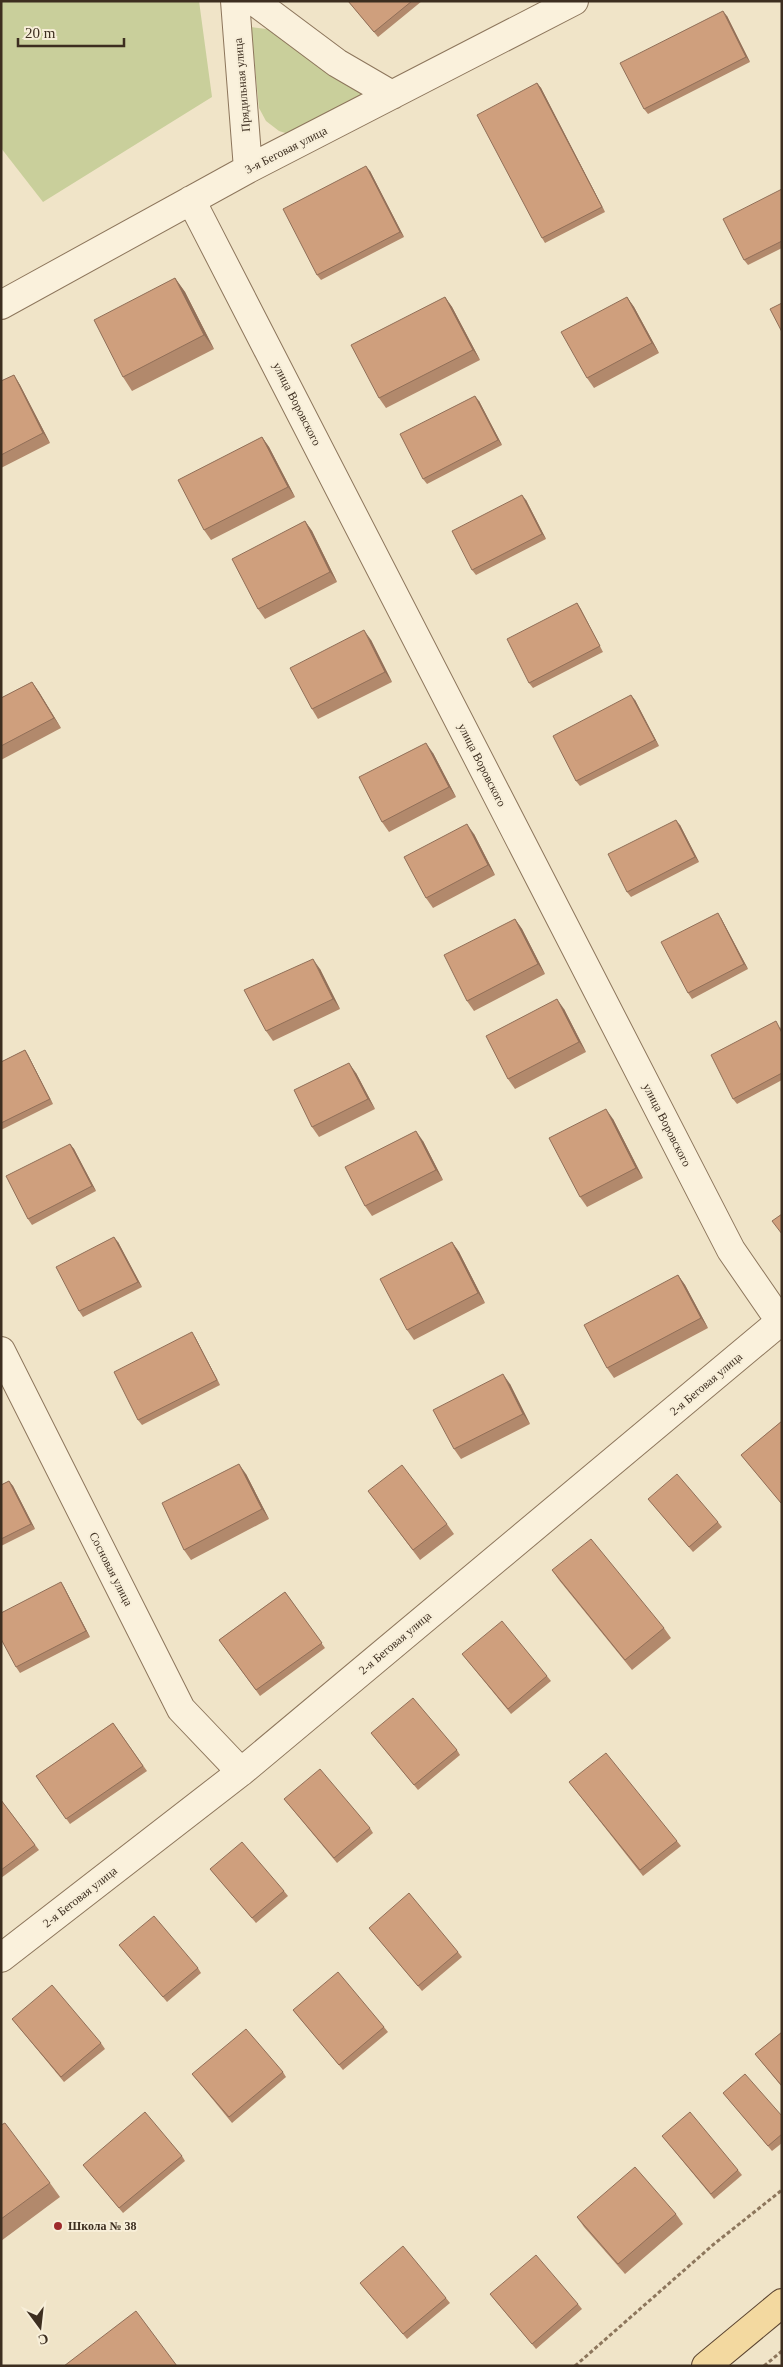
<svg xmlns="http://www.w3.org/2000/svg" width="783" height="2367" font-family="Georgia,serif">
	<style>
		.green { fill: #c9cf9b }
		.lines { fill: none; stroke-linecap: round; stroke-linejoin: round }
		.street-casing { stroke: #8d765c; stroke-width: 30 }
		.primary-casing { stroke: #5b4430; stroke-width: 30 }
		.path { stroke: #8d765c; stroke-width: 3; stroke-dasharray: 4 2.5; stroke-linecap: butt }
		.street { stroke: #faf1dc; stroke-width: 28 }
		.primary { stroke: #f3d9a0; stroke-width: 28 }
		.wall { fill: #b2896c }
		.shaded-wall { fill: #916f58 }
		.building { fill: #cf9f7d; stroke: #916f58 }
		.poi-dot { fill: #9e2a2b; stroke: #f7eed8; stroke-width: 2 }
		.labels { text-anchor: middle; stroke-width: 4; stroke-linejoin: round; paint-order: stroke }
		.street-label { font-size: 12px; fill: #3d2e20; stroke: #f7eed8 }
		.poi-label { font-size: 12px; font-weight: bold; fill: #3d2e20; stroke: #f7eed8; text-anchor: start }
	</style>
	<rect width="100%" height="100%" fill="#f0e4c8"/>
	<!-- green -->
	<path class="green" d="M1,1H199L212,97L43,202L1,148Z
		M251,27L275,30L323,63L366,97L298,137L279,131L266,121L259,108Z"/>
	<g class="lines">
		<!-- street casing -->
		<g class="street-casing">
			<path id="street" d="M235,1L248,169
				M254,1L337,63L392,95
				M191,200L731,1250L782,1324
				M1,305L248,169L574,1
				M1,1351L181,1709L241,1772
				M1,1958L241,1772L782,1320"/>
		</g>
		<!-- primary casing -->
		<g class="primary-casing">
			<path id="primary" d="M706,2366L782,2303"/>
		</g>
		<!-- path -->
		<path class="path" d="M575,2366L714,2244L782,2190
			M764,2366L782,2351"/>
		<!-- street -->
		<use href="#street" class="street"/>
		<!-- primary -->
		<use href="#primary" class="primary"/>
	</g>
	<!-- wall -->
	<path class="wall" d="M348,1H422L378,37Z
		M727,16L750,62L648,114L644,109Z
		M537,83L541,88L605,212L545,243L542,238Z
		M370,171L404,237L321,280L317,275Z
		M782,189V248L748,265L744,260Z
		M175,278L185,292L214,349L132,391L123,377Z
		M445,297L452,307L480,360L386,408L379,398Z
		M627,297L634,307L659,353L594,388L587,378Z
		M14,375L20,385L50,443L1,468V381Z
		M479,401L502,445L427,484L423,479Z
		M262,437L269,447L295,497L211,540L204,530Z
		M526,500L546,539L476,575L472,570Z
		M305,521L312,531L337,582L265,619L258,609Z
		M577,603L581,609L603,652L533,688L529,683Z
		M371,640L392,682L318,719L312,709Z
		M32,682L39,692L61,728L1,760V698Z
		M635,700L659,746L580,786L576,781Z
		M433,753L456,797L389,832L382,822Z
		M680,825L699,862L631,897L627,892Z
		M474,834L495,875L433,908L426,898Z
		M721,918L748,969L692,999L688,993Z
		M515,919L522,929L545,974L474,1011L467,1001Z
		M320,969L340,1009L273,1041L266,1031Z
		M564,1009L586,1052L515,1089L508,1079Z
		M780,1027L782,1031V1080L737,1104L733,1099Z
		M25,1050L28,1055L53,1104L1,1130V1062Z
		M356,1073L375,1109L319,1137L312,1127Z
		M613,1119L643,1178L587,1207L580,1197Z
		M423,1141L443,1180L372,1216L365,1206Z
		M70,1144L74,1149L96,1191L32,1225L28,1219Z
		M118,1242L142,1287L83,1317L79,1311Z
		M452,1242L459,1252L485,1303L414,1340L407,1330Z
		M678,1275L685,1285L708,1328L614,1378L607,1368Z
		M195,1337L220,1385L142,1425L138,1420Z
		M510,1384L530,1424L461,1459L454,1449Z
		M782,1421V1504L741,1455Z
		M246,1474L269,1519L191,1560L184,1550Z
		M9,1481L13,1486L35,1529L1,1546V1485Z
		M368,1491L447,1524L454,1534L420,1560Z
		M648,1499L718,1522L722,1527L693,1552Z
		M552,1570L664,1628L671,1638L632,1670L559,1580Z
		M61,1582L64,1587L90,1637L20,1673L16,1667Z
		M285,1592L325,1648L260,1696L219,1640Z
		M462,1654L547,1676L551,1681L511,1714Z
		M113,1723L147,1771L70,1824L36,1776Z
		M371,1733L457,1750L460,1755L418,1790Z
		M569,1782L677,1841L681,1846L643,1876Z
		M284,1799L370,1828L373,1833L337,1863Z
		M1,1800L39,1850L1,1878Z
		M210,1869L284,1891L288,1896L256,1923Z
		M369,1928L458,1952L462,1957L422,1991Z
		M119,1945L198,1968L201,1973L167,2002Z
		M293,2010L384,2027L388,2032L343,2070Z
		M12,2019L101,2043L105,2049L64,2082Z
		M782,2032V2087L755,2054Z
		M283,2072L286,2077L232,2123L192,2074Z
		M723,2093L782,2116V2143L772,2151Z
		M1,2125L50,2183L60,2197L1,2241Z
		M662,2136L738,2170L742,2175L714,2199Z
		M182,2156L185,2161L123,2213L83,2165Z
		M676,2214L683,2224L625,2274L584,2227L577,2217Z
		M360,2283L446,2298L450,2303L407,2339Z
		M490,2294L578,2304L582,2309L536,2349Z"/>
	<!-- shaded-wall -->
	<path class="shaded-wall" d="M723,11L727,16L750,62L746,57Z
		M537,83L541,88L605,212L602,207Z
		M366,166L370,171L404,237L400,232Z
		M175,278L185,292L214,349L204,335Z
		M445,297L452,307L480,360L473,350Z
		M627,297L634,307L659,353L652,343Z
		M14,375L20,385L50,443L43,433Z
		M475,396L479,401L502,445L498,440Z
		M262,437L269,447L295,497L288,487Z
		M522,495L526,500L546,539L542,534Z
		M305,521L312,531L337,582L330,572Z
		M364,630L371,640L392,682L385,672Z
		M32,682L39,692L61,728L54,718Z
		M631,695L635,700L659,746L655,740Z
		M426,743L433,753L456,797L449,787Z
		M676,820L680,825L699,862L695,857Z
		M467,824L474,834L495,875L488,865Z
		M718,913L721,918L748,969L744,964Z
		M515,919L522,929L545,974L538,964Z
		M313,959L320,969L340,1009L333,999Z
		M557,999L564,1009L586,1052L579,1042Z
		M25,1050L28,1055L53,1104L50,1099Z
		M349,1063L356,1073L375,1109L368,1099Z
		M606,1109L613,1119L643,1178L636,1168Z
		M416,1131L423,1141L443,1180L436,1170Z
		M70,1144L74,1149L96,1191L92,1186Z
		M114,1237L118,1242L142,1287L138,1282Z
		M452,1242L459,1252L485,1303L478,1293Z
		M678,1275L685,1285L708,1328L701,1318Z
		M192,1332L195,1337L220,1385L217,1380Z
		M503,1374L510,1384L530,1424L523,1414Z
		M239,1464L246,1474L269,1519L262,1509Z
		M9,1481L13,1486L35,1529L31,1524Z
		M61,1582L64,1587L90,1637L86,1631Z"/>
	<!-- building -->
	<path class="building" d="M348,1H412L374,32Z
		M723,11L746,57L644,109L620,63Z
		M537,83L602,207L542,238L477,115Z
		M366,166L400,232L317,275L283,209Z
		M782,189V241L744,260L723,219Z
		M175,278L204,335L123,377L94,320Z
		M445,297L473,350L379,398L351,345Z
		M627,297L652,343L587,378L561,332Z
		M782,303V332L770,309Z
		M14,375L43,433L1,455V381Z
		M475,396L498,440L423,479L400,434Z
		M262,437L288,487L204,530L178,480Z
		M522,495L542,534L472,570L452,531Z
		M305,521L330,572L258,609L232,559Z
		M577,603L600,646L529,683L507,639Z
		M364,630L385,672L312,709L290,668Z
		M32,682L54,718L1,746V698Z
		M631,695L655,740L576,781L553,736Z
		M426,743L449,787L382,822L359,777Z
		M676,820L695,857L627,892L608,854Z
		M467,824L488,865L426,898L404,857Z
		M718,913L744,964L688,993L661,942Z
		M515,919L538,964L467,1001L444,955Z
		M313,959L333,999L266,1031L244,990Z
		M557,999L579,1042L508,1079L486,1036Z
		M776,1021L782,1033V1073L733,1099L711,1055Z
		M25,1050L50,1099L1,1123V1062Z
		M349,1063L368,1099L312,1127L294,1090Z
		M606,1109L636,1168L580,1197L549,1138Z
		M416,1131L436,1170L365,1206L345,1167Z
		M70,1144L92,1186L28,1219L6,1176Z
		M782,1214V1234L772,1221Z
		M114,1237L138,1282L79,1311L56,1267Z
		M452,1242L478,1293L407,1330L380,1279Z
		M678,1275L701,1318L607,1368L584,1325Z
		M192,1332L217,1380L138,1420L114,1372Z
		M503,1374L523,1414L454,1449L433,1410Z
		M782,1421V1503H781L741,1455Z
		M239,1464L262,1509L184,1550L162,1503Z
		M402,1465L447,1524L413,1550L368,1491Z
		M677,1474L718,1522L689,1547L648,1499Z
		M9,1481L31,1524L1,1539V1485Z
		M591,1539L664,1628L625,1660L552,1570Z
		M61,1582L86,1631L16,1667L1,1639V1613Z
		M285,1592L322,1643L256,1690L219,1640Z
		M502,1621L547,1676L508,1709L462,1654Z
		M413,1698L457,1750L414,1785L371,1733Z
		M113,1723L143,1766L66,1819L36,1776Z
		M606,1753L677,1841L640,1870L569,1782Z
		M320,1769L370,1828L334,1858L284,1799Z
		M1,1800L35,1845L1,1870Z
		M242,1842L284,1891L252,1918L210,1869Z
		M409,1893L458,1952L418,1986L369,1928Z
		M154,1916L198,1968L163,1997L119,1945Z
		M338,1972L384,2027L339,2065L293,2010Z
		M52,1985L101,2043L61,2077L12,2019Z
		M246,2029L283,2072L229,2117L192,2074Z
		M782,2032V2086L755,2054Z
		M745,2074L782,2116V2134L768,2146L723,2093Z
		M145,2112L182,2156L119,2208L83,2165Z
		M690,2112L738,2170L711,2194L662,2136Z
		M5,2123L50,2183L1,2219V2125Z
		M635,2167L676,2214L618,2264L577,2217Z
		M403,2246L446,2298L403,2334L360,2283Z
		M536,2255L578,2304L532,2344L490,2294Z
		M136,2311L177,2366H64Z"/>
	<!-- markers -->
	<circle class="poi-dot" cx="58" cy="2226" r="5"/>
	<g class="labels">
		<!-- street labels -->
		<g class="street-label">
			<text transform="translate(242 85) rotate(-95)" y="4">Прядильная улица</text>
			<text transform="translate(286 150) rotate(-27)" y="4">3-я Беговая улица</text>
			<text transform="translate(297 404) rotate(63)" y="4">улица Воровского</text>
			<text transform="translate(482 765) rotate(63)" y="4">улица Воровского</text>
			<text transform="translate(667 1125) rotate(63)" y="4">улица Воровского</text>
			<text transform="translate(706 1384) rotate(-40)" y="4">2-я Беговая улица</text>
			<text transform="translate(111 1569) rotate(63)" y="4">Сосновая улица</text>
			<text transform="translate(395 1643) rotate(-40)" y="4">2-я Беговая улица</text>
			<text transform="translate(80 1897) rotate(-38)" y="4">2-я Беговая улица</text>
		</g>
		<!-- poi labels -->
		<g class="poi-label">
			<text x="68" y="2230">Школа № 38</text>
		</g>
	</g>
	<!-- border -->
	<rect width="783" height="2367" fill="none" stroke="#3d2e20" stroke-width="5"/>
	<!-- north arrow -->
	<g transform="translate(40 2327) rotate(165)" stroke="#f7eed8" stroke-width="4" paint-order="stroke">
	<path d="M0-4L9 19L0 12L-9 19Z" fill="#3d2e20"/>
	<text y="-8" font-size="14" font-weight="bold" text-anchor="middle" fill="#3d2e20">С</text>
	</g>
	<!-- scale -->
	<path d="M18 38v8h106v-8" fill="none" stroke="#3d2e20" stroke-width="2.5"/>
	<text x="25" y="38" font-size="15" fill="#3d2e20" stroke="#f7eed8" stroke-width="4" paint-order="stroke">20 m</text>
</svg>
